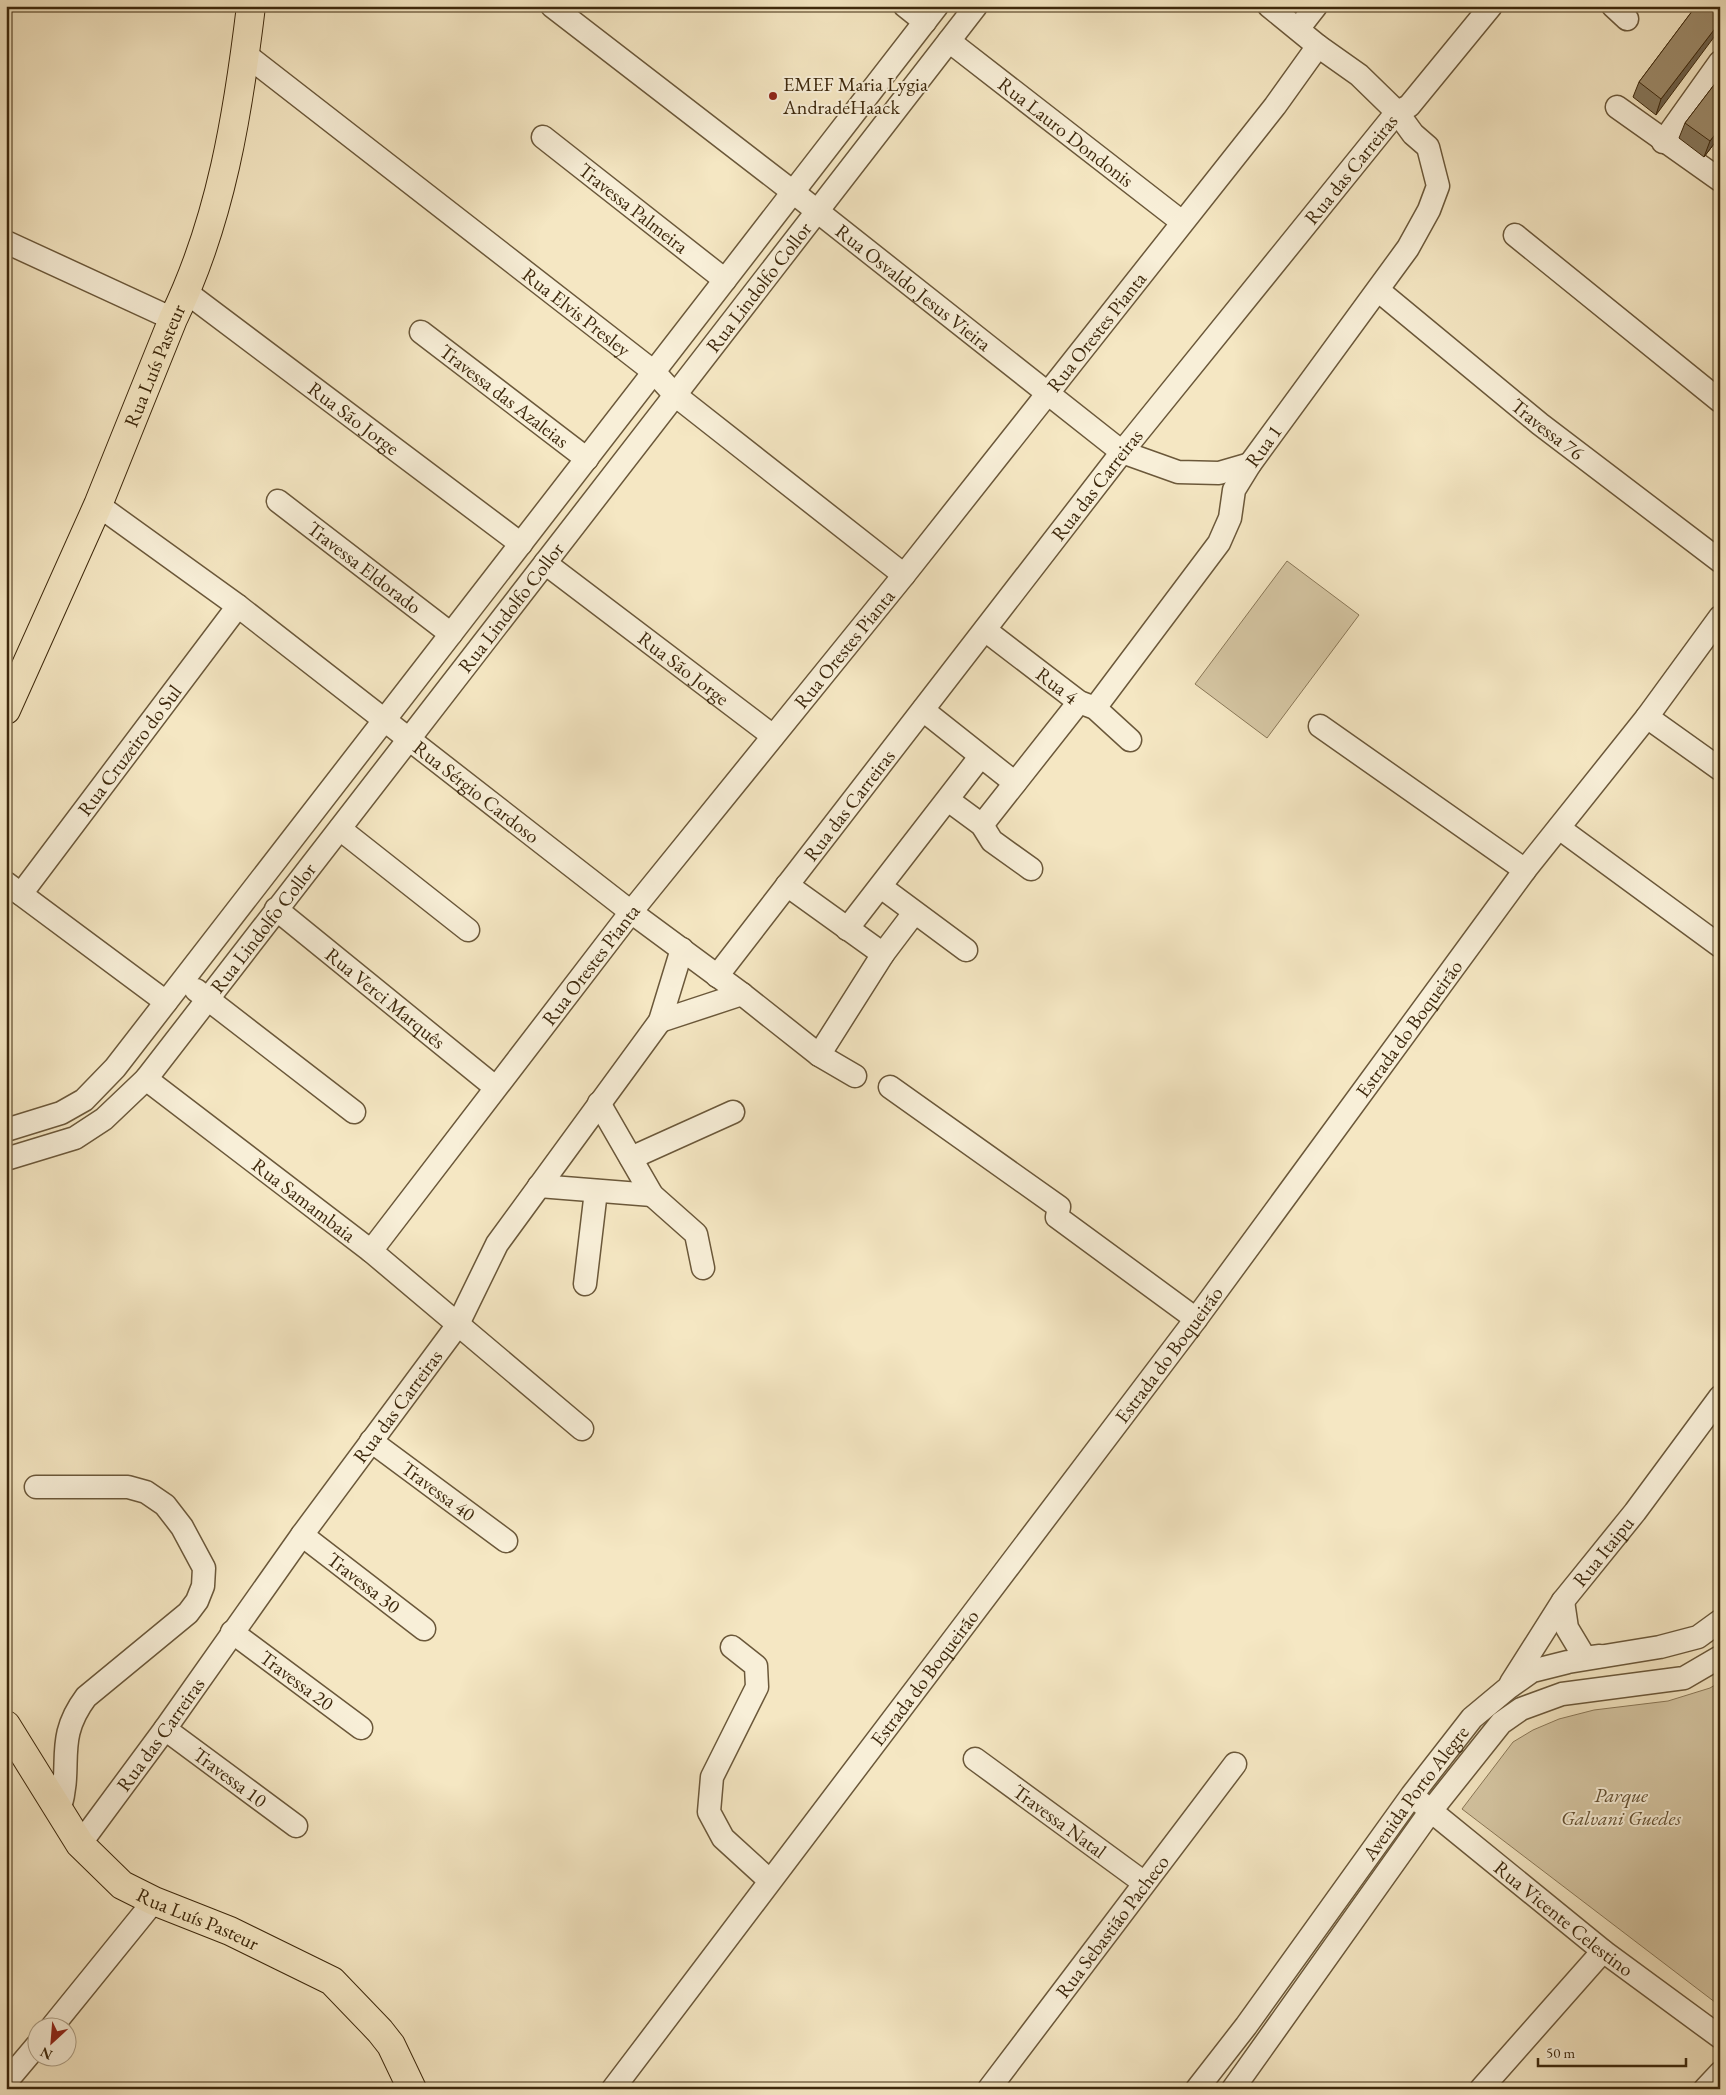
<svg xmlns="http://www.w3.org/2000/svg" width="1726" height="2095" font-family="'EB Garamond',serif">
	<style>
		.green { fill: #d6c7a4; stroke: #8a7858 }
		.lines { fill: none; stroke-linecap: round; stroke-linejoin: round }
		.minor-casing { stroke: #6b583a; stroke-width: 25 }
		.major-casing { stroke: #3d280c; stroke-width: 30 }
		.minor { stroke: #f8efd8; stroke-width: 22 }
		.major { stroke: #f5e7c3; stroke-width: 28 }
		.wall { fill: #87785c; stroke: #3d280c }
		.shaded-wall { fill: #6e614b; stroke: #3d280c }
		.building { fill: #9d8b6b; stroke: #3d280c }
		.poi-dot { fill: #8f2418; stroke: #f8efd8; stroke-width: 2 }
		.labels { text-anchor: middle; stroke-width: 4; stroke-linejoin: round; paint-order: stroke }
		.poi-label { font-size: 20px; fill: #3d280c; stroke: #f8efd8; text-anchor: start }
		.street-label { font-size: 20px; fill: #3d280c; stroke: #f8efd8 }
		.park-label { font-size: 20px; font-style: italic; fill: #635032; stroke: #f8efd8 }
	</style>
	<rect width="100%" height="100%" fill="#f5e7c3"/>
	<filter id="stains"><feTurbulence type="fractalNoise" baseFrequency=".004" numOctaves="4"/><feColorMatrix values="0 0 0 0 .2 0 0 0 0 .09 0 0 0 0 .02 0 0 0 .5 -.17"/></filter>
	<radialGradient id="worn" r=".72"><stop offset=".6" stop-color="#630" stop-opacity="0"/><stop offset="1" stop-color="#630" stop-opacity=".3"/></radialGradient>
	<!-- green -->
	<path class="green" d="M1287,561L1359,615L1267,738L1195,684Z
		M1720,1682V2006L1462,1809L1513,1742L1533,1730L1559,1719L1594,1710L1668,1701L1710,1688Z"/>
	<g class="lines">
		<!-- minor casing -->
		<g class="minor-casing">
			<g id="minor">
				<path id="s1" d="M552,6L793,192L1122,452L1178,472L1219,473L1250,464"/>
				<path d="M905,6L925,22"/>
				<path d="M1613,6L1627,19"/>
				<path d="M1298,29L1316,6"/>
				<path id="s2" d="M949,41L1182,222"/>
				<path id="s3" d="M245,54L654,372L675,395L904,575"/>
				<path d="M1617,107L1720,180"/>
				<path id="s4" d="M543,137L725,280"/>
				<path d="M1663,142L1720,62"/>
				<path d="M1515,235L1720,401"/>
				<path d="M6,242L173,319"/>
				<path id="s5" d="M1379,291L1540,424L1720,561"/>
				<path id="s6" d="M186,292L521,544"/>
				<path id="s7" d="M421,332L587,459"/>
				<path id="s8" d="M278,501L451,634"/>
				<path id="s9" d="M98,505L238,606L631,912L742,994L819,1055L855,1076"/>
				<path id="s10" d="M545,563L773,736"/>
				<path id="s11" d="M985,630L1079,702L1095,708L1130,740"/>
				<path id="s12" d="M1095,708L1219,543L1230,518L1234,490L1250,464L1408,248L1429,210L1438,186L1428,147L1413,134L1397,112L1359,75L1318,46L1269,6"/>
				<path d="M923,710L1015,783"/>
				<path d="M1647,717L1720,769"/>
				<path d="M1320,726L1525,870"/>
				<path d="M948,800L982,825L992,841L1031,869"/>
				<path d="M982,825L1079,702"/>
				<path d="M1559,828L1720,946"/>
				<path d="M340,829L468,930"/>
				<path d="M6,883L166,1002"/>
				<path d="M787,885L883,954"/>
				<path d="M881,887L966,950"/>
				<path id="s13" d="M21,894L238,606"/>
				<path id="s14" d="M276,909L495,1087"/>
				<path d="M847,929L980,757"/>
				<path id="s15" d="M717,976L1122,452L1397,112L1409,106L1491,6"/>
				<path d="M196,990L354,1112"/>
				<path d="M660,1021L742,994"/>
				<path d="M819,1055L883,954L914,913"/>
				<path id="s16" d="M146,1079L371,1251L582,1429"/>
				<path d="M890,1087L1059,1207L1057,1217L1196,1319"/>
				<path d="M599,1103L652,1195L696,1234L703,1268"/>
				<path d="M6,1130L61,1113L84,1100L115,1068L937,6"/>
				<path d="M631,1158L733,1112"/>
				<path id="s17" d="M6,1159L75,1138L104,1119L146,1079L976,6"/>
				<path d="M539,1186L652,1195"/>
				<path id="s18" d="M371,1251L631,912L904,575L1275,106L1318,46"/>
				<path d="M585,1284L596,1191"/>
				<path id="s19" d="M371,1441L506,1541"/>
				<path d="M36,1487H128L146,1492L165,1505L182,1527L204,1568L203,1586L197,1601L188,1613L86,1697C54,1740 73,1763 60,1808H56"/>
				<path id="s20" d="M302,1535L424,1629"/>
				<path d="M1563,1601L1567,1628L1585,1658L1600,1656"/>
				<path id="s21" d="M232,1632L361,1728"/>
				<path d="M732,1647L756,1666L757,1687L712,1777L709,1812L723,1838L769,1880"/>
				<path id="s22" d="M1511,1683L1563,1601L1635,1512L1720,1397"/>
				<path id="s23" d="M165,1729L296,1826"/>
				<path id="s24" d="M975,1759L1143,1882"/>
				<path id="s25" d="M1420,1802L1603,1951L1720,2037"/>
				<path id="s26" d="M80,1844L165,1729L302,1535L457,1326L497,1244L660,1021L682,949"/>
				<path d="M51,2028L154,1901"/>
				<path d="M6,2082L38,2044"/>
				<path id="s27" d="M613,2089L1196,1319L1525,870L1647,717L1720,617"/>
				<path id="s28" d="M989,2089L1235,1764"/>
				<path id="s29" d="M1197,2089L1246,2026L1412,1795L1472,1718L1508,1688L1532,1671L1568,1662L1660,1647L1698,1637L1720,1621"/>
				<path d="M1233,2089L1430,1812L1501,1723L1521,1709L1562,1694L1684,1678L1720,1657"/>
				<path d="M1481,2089L1603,1951"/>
				<path d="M1705,2089L1720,2073"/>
			</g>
		</g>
		<!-- major casing -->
		<g class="major-casing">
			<g id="major">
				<path id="s30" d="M6,710L98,505L173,319C221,221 238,114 251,6"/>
				<path id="s31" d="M6,1725L80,1844L122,1885L154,1901L230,1931L332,1981L380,2031L391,2045L412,2089"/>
			</g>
		</g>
		<!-- minor -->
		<use href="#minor" class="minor"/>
		<!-- major -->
		<use href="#major" class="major"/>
	</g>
	<!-- wall -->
	<path class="wall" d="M1696,6L1656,115L1633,97L1639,82Z
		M1720,77V136L1704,157L1679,138L1685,123Z"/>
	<!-- shaded-wall -->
	<path class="shaded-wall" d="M1720,22V29L1656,115L1661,99Z
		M1720,128V136L1704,157L1710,141Z"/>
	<!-- building -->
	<path class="building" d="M1696,6H1720V22L1661,99L1639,82Z
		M1720,77V128L1710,141L1685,123Z"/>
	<!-- markers -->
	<circle class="poi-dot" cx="773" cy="96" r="5"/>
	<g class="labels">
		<!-- poi labels -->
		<g class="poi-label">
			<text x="783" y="91">EMEF Maria Lygia<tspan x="783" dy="23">AndradeHaack</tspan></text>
		</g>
		<!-- street labels -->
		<g class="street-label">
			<text dy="7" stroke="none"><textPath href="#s2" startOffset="148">Rua Lauro Dondonis</textPath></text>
			<text dy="7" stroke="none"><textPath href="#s15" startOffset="1026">Rua das Carreiras</textPath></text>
			<text dy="7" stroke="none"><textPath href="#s4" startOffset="115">Travessa Palmeira</textPath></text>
			<text dy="7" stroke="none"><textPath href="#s17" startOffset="1166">Rua Lindolfo Collor</textPath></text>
			<text dy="7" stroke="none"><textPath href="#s1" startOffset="458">Rua Osvaldo Jesus Vieira</textPath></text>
			<text dy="7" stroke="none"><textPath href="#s3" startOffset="420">Rua Elvis Presley</textPath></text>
			<text dy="7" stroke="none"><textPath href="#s18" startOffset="1171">Rua Orestes Pianta</textPath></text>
			<text dy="7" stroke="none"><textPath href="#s30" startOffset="375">Rua Luís Pasteur</textPath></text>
			<text dy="7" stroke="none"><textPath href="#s7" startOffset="105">Travessa das Azaleias</textPath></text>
			<text dy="7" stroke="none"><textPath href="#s6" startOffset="210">Rua São Jorge</textPath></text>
			<text dy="7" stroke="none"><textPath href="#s5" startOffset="218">Travessa 76</textPath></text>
			<text dy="7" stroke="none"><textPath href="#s12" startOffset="315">Rua 1</textPath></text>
			<text dy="7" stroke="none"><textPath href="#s15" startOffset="621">Rua das Carreiras</textPath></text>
			<text dy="7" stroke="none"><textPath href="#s8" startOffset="109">Travessa Eldorado</textPath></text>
			<text dy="7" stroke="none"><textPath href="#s17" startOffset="761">Rua Lindolfo Collor</textPath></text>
			<text dy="7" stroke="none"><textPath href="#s18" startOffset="766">Rua Orestes Pianta</textPath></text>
			<text dy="7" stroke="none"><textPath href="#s10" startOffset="174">Rua São Jorge</textPath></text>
			<text dy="7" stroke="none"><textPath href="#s11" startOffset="91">Rua 4</textPath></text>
			<text dy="7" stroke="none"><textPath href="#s13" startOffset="180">Rua Cruzeiro do Sul</textPath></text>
			<text dy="7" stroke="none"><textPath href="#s9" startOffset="475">Rua Sérgio Cardoso</textPath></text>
			<text dy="7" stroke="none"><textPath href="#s15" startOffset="216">Rua das Carreiras</textPath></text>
			<text dy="7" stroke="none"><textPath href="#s17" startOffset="356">Rua Lindolfo Collor</textPath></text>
			<text dy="7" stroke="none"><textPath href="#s18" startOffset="361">Rua Orestes Pianta</textPath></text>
			<text dy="7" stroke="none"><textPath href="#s14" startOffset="141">Rua Verci Marquês</textPath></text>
			<text dy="7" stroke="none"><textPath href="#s27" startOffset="1326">Estrada do Boqueirão</textPath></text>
			<text dy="7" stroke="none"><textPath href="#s16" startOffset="199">Rua Samambaia</textPath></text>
			<text dy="7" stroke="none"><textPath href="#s27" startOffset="921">Estrada do Boqueirão</textPath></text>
			<text dy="7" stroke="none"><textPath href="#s26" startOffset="541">Rua das Carreiras</textPath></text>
			<text dy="7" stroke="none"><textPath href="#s19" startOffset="84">Travessa 40</textPath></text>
			<text dy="7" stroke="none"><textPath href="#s22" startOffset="161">Rua Itaipu</textPath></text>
			<text dy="7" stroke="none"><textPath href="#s20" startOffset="78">Travessa 30</textPath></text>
			<text dy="7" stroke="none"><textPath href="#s27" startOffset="516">Estrada do Boqueirão</textPath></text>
			<text dy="7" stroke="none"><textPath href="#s21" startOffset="81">Travessa 20</textPath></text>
			<text dy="7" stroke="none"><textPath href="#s26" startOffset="136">Rua das Carreiras</textPath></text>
			<text dy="7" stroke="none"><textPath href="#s23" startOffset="81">Travessa 10</textPath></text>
			<text dy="7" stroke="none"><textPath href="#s29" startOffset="368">Avenida Porto Alegre</textPath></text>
			<text dy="7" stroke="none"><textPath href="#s24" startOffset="105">Travessa Natal</textPath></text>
			<text dy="7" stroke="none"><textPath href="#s25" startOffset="185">Rua Vicente Celestino</textPath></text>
			<text dy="7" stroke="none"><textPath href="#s31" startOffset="282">Rua Luís Pasteur</textPath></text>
			<text dy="7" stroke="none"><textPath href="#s28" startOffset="204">Rua Sebastião Pacheco</textPath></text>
		</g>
		<!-- park labels -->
		<g class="park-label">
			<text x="1621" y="1802">Parque<tspan x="1621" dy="23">Galvani Guedes</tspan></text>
		</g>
	</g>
	<!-- margin -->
	<rect width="1726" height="2095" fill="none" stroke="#f5e7c3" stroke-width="25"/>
	<rect x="8" y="8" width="1711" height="2080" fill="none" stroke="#3d280c" stroke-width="2.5"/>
	<rect x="12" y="12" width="1701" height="2070" fill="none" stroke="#3d280c"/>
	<!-- north arrow -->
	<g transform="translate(52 2042) rotate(206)"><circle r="24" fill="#f8efd8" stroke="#ad9f86"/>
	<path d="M0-4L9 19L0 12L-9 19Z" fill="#8f2418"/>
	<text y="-8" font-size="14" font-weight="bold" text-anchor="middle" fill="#3d280c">N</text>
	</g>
	<!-- scale -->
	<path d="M1538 2058v8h148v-8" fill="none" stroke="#3d280c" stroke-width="2.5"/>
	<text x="1546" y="2058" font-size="15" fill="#3d280c" stroke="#f8efd8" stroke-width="4" paint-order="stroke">50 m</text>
	<rect width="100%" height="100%" filter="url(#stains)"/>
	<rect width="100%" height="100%" fill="url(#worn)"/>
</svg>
